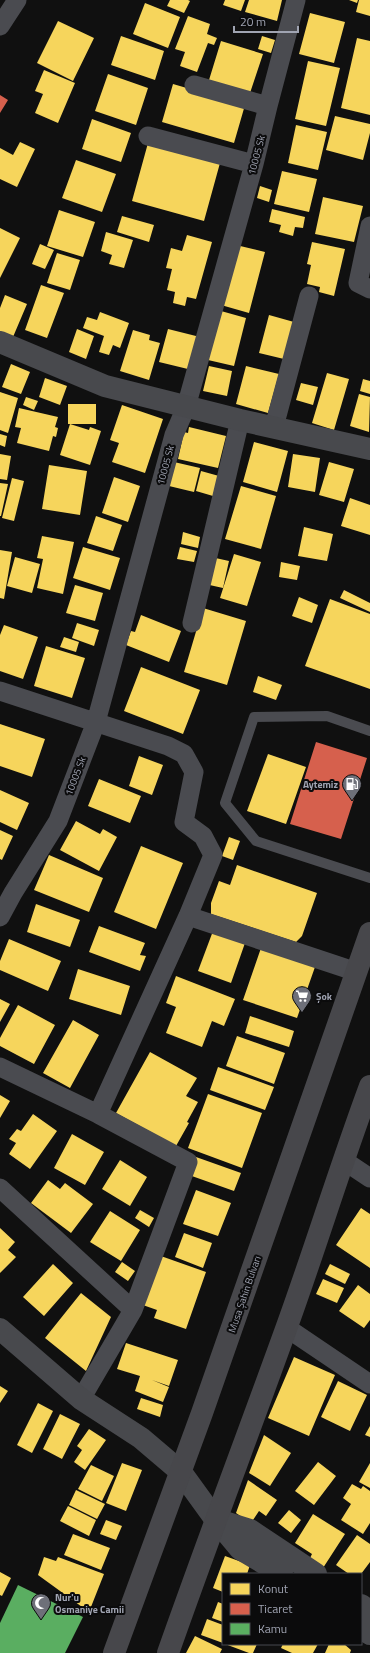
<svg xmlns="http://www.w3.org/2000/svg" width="370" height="1653" font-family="'Titillium Web',sans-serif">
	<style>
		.homes { fill: #f6d55c }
		.shops { fill: #d6604d }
		.public { fill: #5aae61 }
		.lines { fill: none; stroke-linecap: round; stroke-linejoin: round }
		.lane { stroke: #4a4b50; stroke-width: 10 }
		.street { stroke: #4a4b50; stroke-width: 19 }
		.secondary { stroke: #48494d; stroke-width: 22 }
		.primary { stroke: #47474b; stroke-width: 22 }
		.labels { text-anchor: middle; stroke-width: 4; stroke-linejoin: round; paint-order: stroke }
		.street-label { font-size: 10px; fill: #a0a4b2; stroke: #0b0b0c }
		.poi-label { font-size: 10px; font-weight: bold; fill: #a0a4b2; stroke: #0b0b0c; text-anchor: start }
	</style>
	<rect width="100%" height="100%" fill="#101010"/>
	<!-- homes -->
	<path class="homes" d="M170,0H188L190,1L184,13L167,6Z
		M225,0H245L241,11L223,5Z
		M249,0H282L277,21L245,12Z
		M349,0H358L357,3Z
		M359,0H370V16L356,12Z
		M145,3L180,17L168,48L133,34Z
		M310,13L345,22L334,63L299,54Z
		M188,16L210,24L207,34L217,38L214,45L208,43L197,72L180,66L185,52L175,49Z
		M58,21L94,38L73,81L37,63Z
		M121,36L164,51L155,80L111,65Z
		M262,36L275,40L271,53L258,49Z
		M357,38L370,41V115L341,108Z
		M221,41L263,54L250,93L209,80Z
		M308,61L340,68L326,126L295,119Z
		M44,70L75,83L58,123L35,113L43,94L35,91Z
		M108,74L148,88L136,125L95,111Z
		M173,84L245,105L234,143L162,122Z
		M335,116L370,124V133L363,160L326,150Z
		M92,119L131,133L121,162L82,149Z
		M296,125L327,132L318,170L288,163Z
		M20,142L35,149L17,187L0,179V148L13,155Z
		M148,143L220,163L204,221L132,201Z
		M76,160L116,174L102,212L62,198Z
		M282,171L317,179L309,212L274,204Z
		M260,186L272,190L269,202L257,198Z
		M323,197L363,206L354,242L315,234Z
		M272,209L305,217L303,228L295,227L293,236L279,232L281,225L269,222Z
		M59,210L95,222L83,257L47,246Z
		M122,216L154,225L149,242L117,232Z
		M0,228L20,238L0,278Z
		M106,232L133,240L124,268L109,264L112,255L101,251Z
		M187,235L212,242L196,299L187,297L185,306L173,303L175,292L167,290L172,269L166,268L171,248L182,251Z
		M312,242L345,249L334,296L319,292L320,287L307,284L311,265L307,264Z
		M40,244L54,250L45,269L32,264Z
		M236,245L265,252L249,313L221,305Z
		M57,253L80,260L70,290L47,283Z
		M41,285L64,293L47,338L25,330Z
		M5,295L27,304L13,337L0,331V308Z
		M221,311L246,318L234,366L208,360Z
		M100,312L129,323L120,348L113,345L109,355L99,352L104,336L83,328L87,317L97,320Z
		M269,315L294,322L284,359L259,353Z
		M77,329L94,336L86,359L69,352Z
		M168,329L200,337L192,370L159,362Z
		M133,330L150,335L149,340L160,343L149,380L120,371Z
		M11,364L30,372L21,394L2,387Z
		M209,366L232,371L227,396L203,391Z
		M246,366L279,374L268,413L236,404Z
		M327,373L349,379L334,430L312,423Z
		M45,378L67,386L60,405L39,397Z
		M363,379L370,381V394L360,391Z
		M301,383L318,387L313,405L296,400Z
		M0,392L18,398L8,433L0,430Z
		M359,394L370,397L369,432L350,426Z
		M26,397L38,401L34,410L23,405Z
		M68,404H96V424H68Z
		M122,405L163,419L145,473L112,462L119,443L110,440Z
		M19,408L58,417L55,427L58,428L56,437L53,436L49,451L17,443L21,428L15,427Z
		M70,424L89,430L90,427L101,431L90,465L60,455Z
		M189,427L226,436L218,468L178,459L184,432L188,433Z
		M0,434L7,436L5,447L0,445Z
		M254,442L288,451L277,492L243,482Z
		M0,454L11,456L7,480L0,479Z
		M293,454L320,458L315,492L288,487Z
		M174,462L200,468L194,492L169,486Z
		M329,462L354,469L344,502L319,495Z
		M49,465L87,471L80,515L42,509Z
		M201,471L219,476L213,496L196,491Z
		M114,477L140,486L128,522L102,513Z
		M12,478L24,481L14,521L2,518Z
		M0,483L8,484L1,516H0Z
		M241,486L276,496L261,549L225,539Z
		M350,498L370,505V535L341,526Z
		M96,516L122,525L113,551L87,543Z
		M304,527L333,534L327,561L298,556Z
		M183,532L200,537L198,548L181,544Z
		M42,536L74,542L63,594L37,588L43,559L37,558Z
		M83,547L120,558L110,590L73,578Z
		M180,547L197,551L194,562L177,559Z
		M0,550L12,552L4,599L0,598Z
		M234,554L261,562L247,606L220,598Z
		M15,557L40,564L32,593L7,586Z
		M211,557L229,561L223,588L205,584Z
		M281,562L300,566L297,580L279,577Z
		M75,585L103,593L95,621L66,613Z
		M344,590L370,603V612L340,598Z
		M299,597L318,605L312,623L292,616Z
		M330,599L370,614V689L305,666Z
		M203,608L246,621L227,685L184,672Z
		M141,615L181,631L169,662L126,645L131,631L135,632Z
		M77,623L99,630L94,646L72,638Z
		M4,625L38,637L23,679L0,671V635Z
		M64,637L79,642L76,652L60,647Z
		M46,646L85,658L72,698L34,686Z
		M141,667L200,690L183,734L124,711Z
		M258,676L282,685L276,700L253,692Z
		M0,724L45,739L32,777L0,766Z
		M268,754L306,767L286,824L247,811Z
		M139,756L163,765L152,795L129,786Z
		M99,779L141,796L130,823L88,806Z
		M0,790L29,803L17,830L0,822Z
		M76,821L100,834L103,829L117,837L99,871L60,850Z
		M0,830L13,836L2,860L0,859Z
		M229,837L240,841L233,860L222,856Z
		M141,846L183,863L156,929L114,912Z
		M49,855L103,878L89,912L34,890Z
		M237,865L317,893L302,936L296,942L211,914V903L219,881L230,885Z
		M36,904L80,920L70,947L27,932Z
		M99,926L145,943L140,955L146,956L140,971L89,952Z
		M213,931L245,943L231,983L198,971Z
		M9,939L61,961L48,991L0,970V961Z
		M261,948L315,967L297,1018L243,1000Z
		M78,969L130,986L121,1015L69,999Z
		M176,976L235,999L224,1026L212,1021L202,1047L166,1033L176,1007L166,1003Z
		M0,999L10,1004L0,1022Z
		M18,1005L55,1025L34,1064L0,1046V1038Z
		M250,1016L294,1031L289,1047L245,1033Z
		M73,1020L99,1035L70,1088L43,1073Z
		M237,1036L285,1053L274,1084L226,1066Z
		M150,1052L197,1078L186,1096L198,1102L187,1122L189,1123L176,1146L116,1113Z
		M218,1067L274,1087L265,1110L210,1090Z
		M208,1094L262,1113L242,1168L188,1148Z
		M0,1095L10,1101L0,1118Z
		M33,1114L57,1131L30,1169L9,1154L16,1143L9,1139L17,1129L21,1131Z
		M72,1134L104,1152L85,1185L54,1168Z
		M196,1157L241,1173L234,1191L189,1175Z
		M120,1160L147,1177L130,1206L102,1189Z
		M48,1180L60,1189L65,1183L93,1204L71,1233L31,1203Z
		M196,1190L231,1203L218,1236L183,1224Z
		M361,1208L370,1214V1268L336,1245Z
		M140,1210L154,1218L149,1227L135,1218Z
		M110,1211L140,1230L121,1261L90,1242Z
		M0,1228L15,1242L8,1250L16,1257L0,1273Z
		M184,1233L212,1243L203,1268L175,1257Z
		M158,1255L206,1272L186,1329L154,1318L157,1310L140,1304Z
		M122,1262L135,1271L128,1281L115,1272Z
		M53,1264L73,1283L44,1316L23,1297Z
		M330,1264L350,1274L345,1284L325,1274Z
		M323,1279L344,1288L337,1303L316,1294Z
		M358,1285L370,1294V1320L364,1328L339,1311Z
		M81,1293L111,1317L86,1371L45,1338Z
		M126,1343L178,1360L169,1386L152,1380L169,1387L163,1402L135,1391L140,1376L117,1369Z
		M294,1357L335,1375L309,1436L268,1418Z
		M338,1381L367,1395L350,1431L321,1417Z
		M0,1386L8,1391L0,1403Z
		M141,1398L163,1405L160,1417L137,1409Z
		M38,1403L53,1411L32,1453L17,1445Z
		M60,1414L80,1424L62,1459L43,1449Z
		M370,1426V1437L365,1435Z
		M89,1429L106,1440L85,1470L74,1462L82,1450L77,1446Z
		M264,1435L291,1453L270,1486L249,1473Z
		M318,1462L336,1476L314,1505L295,1491Z
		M122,1463L142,1470L126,1511L106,1503Z
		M370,1463V1488L359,1482Z
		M91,1465L114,1476L102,1501L78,1489Z
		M248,1480L277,1500L266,1516L259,1511L251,1523L236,1513Z
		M352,1484L361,1489L363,1486L370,1491V1523L363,1534L341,1520L351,1504L343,1498Z
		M76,1490L105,1504L97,1519L69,1505Z
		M68,1506L96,1520L89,1536L60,1521Z
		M289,1510L301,1520L291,1533L278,1523Z
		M313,1514L345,1534L323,1568L309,1560L312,1554L295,1543Z
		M106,1520L122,1526L116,1540L100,1534Z
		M73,1534L110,1548L101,1570L64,1555Z
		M357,1535L370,1544V1562L361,1574H349L336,1565Z
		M225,1556L250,1565L247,1574H223V1592L213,1588Z
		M44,1557L56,1561L58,1557L104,1574L89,1612L38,1575Z
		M0,1572L11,1578L2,1596L0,1595Z
		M218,1602L223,1604V1622L212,1618Z
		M207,1619L223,1625V1643L201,1635Z
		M195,1636L222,1649L220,1653H186Z
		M225,1644H257L253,1653H249Z
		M283,1644H318L313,1653H292L281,1648Z
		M329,1644H344L351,1650L350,1653H325Z"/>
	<!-- shops -->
	<path class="shops" d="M0,95L8,100L0,113Z
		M316,742L367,758L341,839L290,824Z"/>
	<!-- public -->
	<path class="public" d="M18,1585L83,1617L65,1653H0V1623Z"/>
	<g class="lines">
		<!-- lane -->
		<path class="lane" d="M370,731L327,716L254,717L225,803L256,841L370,878"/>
		<!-- street -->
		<path class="street" d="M0,26L17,0
			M194,85L268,106
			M148,136L254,164
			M370,226L358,283L370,289
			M274,427L309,296
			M192,623L240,420
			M0,691L168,746L184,754L194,772L184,822L203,836L213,855L188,916L98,1114
			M188,916L357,972
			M0,917L13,893L58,821L96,722L174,435L186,407L254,164L268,106L296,0
			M0,1067L98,1114L188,1162L133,1310L0,1188
			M343,1160L370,1178
			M287,1328L370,1384
			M81,1399L133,1310"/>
		<!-- secondary -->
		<path class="secondary" d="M0,342L105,386L240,420L370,449
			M0,1329L81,1399L141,1438L181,1472L215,1519L240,1549L282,1574
			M215,1519L250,1530L316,1574
			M361,1605L370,1611
			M361,1628L370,1634"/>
		<!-- primary -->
		<path class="primary" d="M114,1653L202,1413L370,933
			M168,1653C206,1545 247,1437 286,1329C315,1249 340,1167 370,1086"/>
	</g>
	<!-- icons -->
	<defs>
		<g id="fuel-pin" transform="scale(1)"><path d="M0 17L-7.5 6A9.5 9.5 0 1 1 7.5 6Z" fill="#6e7079" stroke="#0b0b0c"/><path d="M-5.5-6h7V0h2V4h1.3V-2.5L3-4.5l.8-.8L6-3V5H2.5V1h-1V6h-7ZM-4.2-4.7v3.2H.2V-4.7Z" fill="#fff"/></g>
		<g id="supermarket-pin" transform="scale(1)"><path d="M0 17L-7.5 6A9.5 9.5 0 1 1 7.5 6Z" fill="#6e7079" stroke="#0b0b0c"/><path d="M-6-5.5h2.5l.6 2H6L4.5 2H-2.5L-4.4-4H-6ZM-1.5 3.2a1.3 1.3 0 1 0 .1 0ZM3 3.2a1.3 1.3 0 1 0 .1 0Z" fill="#fff"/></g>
		<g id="mosque-pin" transform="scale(1)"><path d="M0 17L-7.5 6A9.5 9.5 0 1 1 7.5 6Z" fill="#6e7079" stroke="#0b0b0c"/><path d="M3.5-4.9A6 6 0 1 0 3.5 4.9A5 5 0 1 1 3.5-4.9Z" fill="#fff"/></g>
	</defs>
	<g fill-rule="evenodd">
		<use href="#fuel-pin" x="352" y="784"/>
		<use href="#supermarket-pin" x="302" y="996"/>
		<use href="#mosque-pin" x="41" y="1603"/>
	</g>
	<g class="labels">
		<!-- street labels -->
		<g class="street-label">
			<text transform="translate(256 155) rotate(-75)" y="4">10005 Sk</text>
			<text transform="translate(165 465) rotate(-75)" y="4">10005 Sk</text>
			<text transform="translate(75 776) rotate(-69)" y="4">10005 Sk</text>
			<text transform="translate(244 1294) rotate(-71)" y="4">Musa Şahin Bulvarı</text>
		</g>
		<!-- poi labels -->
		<g class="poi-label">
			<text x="338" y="788" text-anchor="end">Aytemiz</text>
			<text x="316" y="1000">Şok</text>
			<text x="55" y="1601">Nur'u<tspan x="55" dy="12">Osmaniye Camii</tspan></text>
		</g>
	</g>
	<!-- legend -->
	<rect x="222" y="1573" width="140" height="72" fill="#0b0b0c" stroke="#47484e"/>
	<rect x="230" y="1583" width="20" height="12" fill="#f6d55c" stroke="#47484e"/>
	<text x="258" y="1593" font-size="12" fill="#a0a4b2">Konut</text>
	<rect x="230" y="1603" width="20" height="12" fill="#d6604d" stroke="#47484e"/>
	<text x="258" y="1613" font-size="12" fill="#a0a4b2">Ticaret</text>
	<rect x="230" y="1623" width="20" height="12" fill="#5aae61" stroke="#47484e"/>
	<text x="258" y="1633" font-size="12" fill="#a0a4b2">Kamu</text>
	<!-- scale -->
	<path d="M234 26v6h64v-6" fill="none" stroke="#a0a4b2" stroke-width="2"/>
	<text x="240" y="26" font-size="12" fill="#a0a4b2" stroke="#0b0b0c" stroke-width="3" paint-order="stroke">20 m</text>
</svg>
